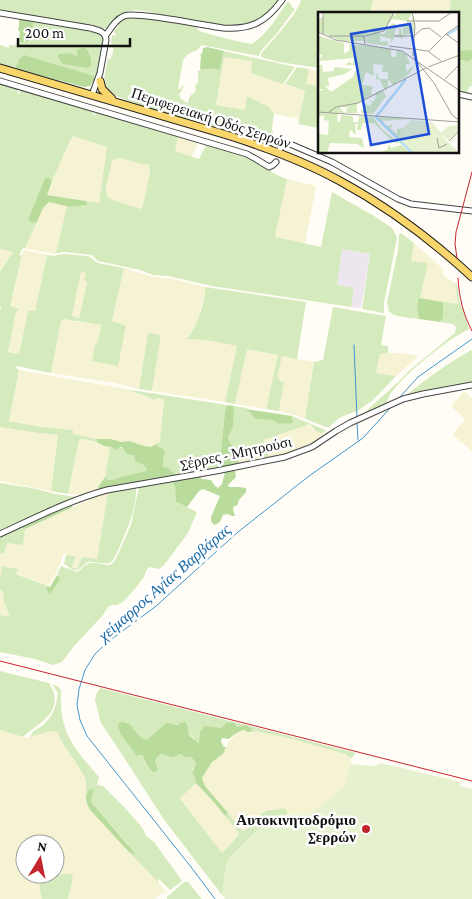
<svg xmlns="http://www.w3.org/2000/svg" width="472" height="899" font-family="'Crimson Pro',serif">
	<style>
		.industrial { fill: #eee6ef }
		.farmland { fill: #f6f3d4 }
		.green { fill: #d5ebbd; fill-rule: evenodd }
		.forest { fill: #b9dc9c }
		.pitch { fill: #e6f2cf }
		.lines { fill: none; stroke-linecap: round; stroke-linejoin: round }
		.stream { stroke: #3f96cf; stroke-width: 1 }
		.minor-casing { stroke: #444; stroke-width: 7 }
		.major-casing { stroke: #222; stroke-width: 9 }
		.minor { stroke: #fff; stroke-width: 5 }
		.major { stroke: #f9d66b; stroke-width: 7 }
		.rail { stroke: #c4262e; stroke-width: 1 }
		.poi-dot { fill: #c4262e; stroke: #fff; stroke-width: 2 }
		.labels { text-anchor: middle; stroke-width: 5; stroke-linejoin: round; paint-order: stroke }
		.street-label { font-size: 15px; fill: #111; stroke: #fff }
		.poi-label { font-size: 15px; font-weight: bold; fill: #111; stroke: #fff; text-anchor: end }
		.water-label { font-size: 16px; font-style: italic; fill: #1768a6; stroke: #fff }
		.inset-river { fill: none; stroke: #b9e0f7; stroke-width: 2.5 }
		.inset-road { fill: none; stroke: #a09f9a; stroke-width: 1 }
		.view { fill: #1d4ed8; fill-opacity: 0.15; stroke: #1d4ed8; stroke-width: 2.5 }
		.inset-edge { fill: none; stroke: #111; stroke-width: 2.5 }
	</style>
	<rect width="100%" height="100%" fill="#fffdf5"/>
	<!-- industrial -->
	<path class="industrial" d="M342,249L370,254L361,308L351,307L354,288L336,285Z"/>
	<!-- farmland -->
	<path class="farmland" d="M373,0H451L449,14H370Z
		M224,56L253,61L283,84L305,91L299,119L274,114L269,107L247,96L245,110L216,105Z
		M309,69L319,71V86L306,84Z
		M74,136L107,147L99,203L46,195L64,154Z
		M178,136L198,143L192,157L175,151Z
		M120,158L145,165L150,164V173L143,205L140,209L113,200L108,197L106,192V186L112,162L115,159Z
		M287,179L316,186L305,244L275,237Z
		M49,202L67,206L56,253L54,254L25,248L43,208Z
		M414,243L443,269V275L455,283L458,305L420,298L427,264L410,261Z
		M0,249L13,252L0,272Z
		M25,250L47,255L35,311H28L19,354L8,352L16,311L19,309L10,307L21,259L23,252Z
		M124,268L149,276L172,279L205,287V293L198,319L187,339L206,340L237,346L225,402L152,391L161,335L148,333L139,389L115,383L51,373L61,321L63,319L78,322L92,323L101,325L98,341L95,345L112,322Z
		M81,272L86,273L87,282L79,318L72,316Z
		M247,349L278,355L266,409L235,404Z
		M380,353H398L418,355L416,358L396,376L376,373Z
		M282,356L314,362L305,419L298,416L279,411L284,382L279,381L277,378Z
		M19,370L131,390L132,392L143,395L154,400L161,398L164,399L160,442L151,447L144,446L129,441L121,442L111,439L103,440L94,439L72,434L73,430L41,427L9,421Z
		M464,391L472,398V451L453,435L465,419L451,406Z
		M310,424L317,432H320L324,437L321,439L290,453L269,457L262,440Z
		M0,427L39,433L58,435L51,491L0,481Z
		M82,439L97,442L104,446H110L105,477L98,487L100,490L81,495L68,494L79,440Z
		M260,450L263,458L253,460V462L238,465L239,455Z
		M108,492L97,559L82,557L77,569L72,567L76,556L63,554L61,562L55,575L48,586L16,573L18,569L3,566L0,580V553L4,554L7,543L23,545L25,529L87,501L88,498Z
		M0,589L3,592L4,602L10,617L0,615Z
		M0,730L26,738L51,731L57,732L66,749L73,758L86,781V803L91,811L154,877L166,892H168L165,894L163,892L154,899H68L73,877L71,874H55V844H25V874H43L40,875V890L42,899H0Z
		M245,730L248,732L256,731L296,740L345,754L351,758V764L345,788L309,814L287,815V811L286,809L279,810L271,809L260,815L248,829L245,831H242L205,786L202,779L212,762L223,754L228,743L235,735L238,732Z
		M196,783L212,800L239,833L238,836L222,853L181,800L180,798Z"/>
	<!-- green -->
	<path class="green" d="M0,0H280C270,11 261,21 247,25C226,30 182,18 160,14C148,12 138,8 126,12C117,14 111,22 107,29L0,12Z
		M301,0H373L370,14H320L319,68L279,62L261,57V54C271,42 297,15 301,0Z
		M451,0H472V86L469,87L467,93L458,91V14H449Z
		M288,1L293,8L295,9L277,33L260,52L259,56L202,45L197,50L188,54L183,60L178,89H180L182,86H184L179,95L181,99L188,103C188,102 189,100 189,98C192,92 198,94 195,86L198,82V71C203,67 214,67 219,71L224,51L295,67L283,84L251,73L252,61L224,57L216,105L245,110L247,96L269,107L274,114L272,129L274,138L269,140L273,147C219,128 163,116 111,94C100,83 106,71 108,58L110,60C113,54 115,48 111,42L112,35L116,36L114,31L118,27L119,22L127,17H140L198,27L197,29L199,31C216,36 234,41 252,44C268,33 278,16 288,1Z
		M33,21L101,33L104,38L100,60L95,79L94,76L19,59L15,69L0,65V45L9,48V45C15,46 17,45 19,40L22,43L28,41C27,34 34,29 33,21ZM82,49L88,51L89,54L86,68L62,64L58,57L59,54C65,53 71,53 77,57L79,56L77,50Z
		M297,67L309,69L306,84L319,86V128L298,124L305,91L285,84Z
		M2,84L17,88L18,94H20V89L91,110L94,111L93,114L95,115L96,112L178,136L175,151L199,159L206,145H207L248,157C263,164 271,174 287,179L275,237L321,247L332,192L374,216L391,227L394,231L397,238L384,303V313L362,309L370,254L342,249L337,285L354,288L351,307L212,286L168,276L153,275L140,270L98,261L92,255L65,252L56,253L67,206L70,207L86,205V201L99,203L107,147L73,136L64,154L52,181L49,178H45L28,219L34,223L37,222L25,248L22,249L19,256L22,255L10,306L19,309L16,312L8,352L19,354L28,311H35L47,255L54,256L63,254L88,256L98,263L124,268L112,321L126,326L118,366L92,361L95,345L98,341L101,325C89,322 76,322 64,319L61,321L51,373L16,366V368L19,370L9,421L41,427L73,430V434L97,439V442L83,439L79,440L68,494L51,491L58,435L39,433L0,427V312L1,307H0V272L13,252L0,249V85ZM120,158L145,165L149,164L150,173L143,205L141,209L113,200L108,197L106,192V186L112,162L115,159ZM81,272L86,273L84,281L87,282L79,318L72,316Z
		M401,233L414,243L411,261L428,263L420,298L418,299L417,310L419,319C412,318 392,317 389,311C389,310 387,303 387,302L398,250L399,235Z
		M455,283L457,284L459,299L469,329C464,332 457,335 452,339C438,348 386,388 387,404L362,414L342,425L348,420L365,412L397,383L411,369L455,333L456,327L453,324L440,322L443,318V302L458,304Z
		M205,287L306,302L297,359L282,356L277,378H280L279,381L284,382L279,411L266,409L278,355L247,349L235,404L225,402L237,346L206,340L187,339C196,327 206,302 205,287Z
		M333,307L386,316L381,345L388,346V353L380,354L376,373L396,376L373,400L359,410L339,418L329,427H326L305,419L314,362L323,360Z
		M148,333L161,335L152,391L139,389Z
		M472,350V383L403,398C425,380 447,363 472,350Z
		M131,390L227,405L225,411L220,459L215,470L183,476L181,474L174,473L163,467C163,458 161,451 156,444L160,442L164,400L159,398L154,400L143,395L132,392Z
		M234,406L246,408L252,414L274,420L279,424L289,423L293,419L292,416L323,429L326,431L322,434L320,432H317L310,424L263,440L269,457C276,455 283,455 290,453C301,450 315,444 323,437V436L327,432V434C311,452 276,457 253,462V461L263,458L260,450L239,455C236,447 230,446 228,437C236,425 233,419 234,406Z
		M110,446C114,447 119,446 122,448C133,451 139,462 147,469V471L121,477L112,480H107L105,477Z
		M173,481V484L175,487L176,502L197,512L188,533L164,565L159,569L149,567L146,571L144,577L134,590L123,602L117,605H112L108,607L103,615L75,645L62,662L53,665L35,659L0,652V615L10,617L4,602L3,592L0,589V580L2,566L18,569L16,574L48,586L46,589L50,593L59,575H57L61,566L77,572C82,570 84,563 91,563C99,562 104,567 112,564L116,559L131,525L139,487Z
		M0,483L32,488L55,494L77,497L76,499L0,532Z
		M136,488C137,509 127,529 119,548C117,552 115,559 111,562C106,566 95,561 88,562L86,563L78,570H73L64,564L66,555L76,556L72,567L77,569L82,557L97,559L108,492Z
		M21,527L25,529L23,545L7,543L4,554L0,553V537Z
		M0,671L49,683C51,687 53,690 54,694C59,716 35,725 23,737L0,730Z
		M52,684L57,686L61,690C59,732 73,747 99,777L97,785L103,786L126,809L140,825L144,831L146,836L154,842L178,875L182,881L170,890L159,879L158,882L129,852L133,854L128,844L92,803L91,800L93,791H88L86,794V780L73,758L66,749L57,732L51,731L30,737C32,731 37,729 42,726C53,717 56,707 58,693Z
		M100,688L356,753L351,758L345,754L296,740L256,731L251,732L252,728L245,725L237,727L236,726L225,724L221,728H216L200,745L196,740L191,736L188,732L180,724C175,725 171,723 166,723L147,740C134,735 136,727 126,722L119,731L133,748L137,756L141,755L144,757V762L149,769L157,766L155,762L157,757L163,754C169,756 173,759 179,754L191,757L196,763L195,766L192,770L196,779V783L180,798L181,800L222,853L238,836L239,833L225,816L228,813L242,831H244C252,826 256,817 263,813C270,808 276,811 283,808C287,809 288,811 287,815H282L269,822L252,835L227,861L222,895L165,821L123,756L101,723L95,700L96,695Z
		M43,874H71L73,877L68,899H42C40,891 39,883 40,875Z
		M184,882H188L202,899H167V897Z"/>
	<!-- forest -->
	<path class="forest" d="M19,19L33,21C34,28 31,31 28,36V41L22,43L19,40L20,33L18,29L19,26Z
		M84,47C90,51 92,60 91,67L86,68L62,64L58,57V54C64,53 72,52 77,57L78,56L77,53V50Z
		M207,47L224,51L219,71C213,66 208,70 200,69L201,56L200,54H202L203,48Z
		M472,50V60L471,59L468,62L458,58V51Z
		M24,55L94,76L95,79L90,86L84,87L15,69L19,59Z
		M45,178H49L52,181L47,195L86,201L87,205L70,207L49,202L43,208L37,222L34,223L30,222L28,219Z
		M420,298L443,302V318L440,322L419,319L417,310L418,299Z
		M227,405L234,406C233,419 236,425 228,437C230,447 238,448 239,456C239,459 239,462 238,465L215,470L220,459L225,411Z
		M246,409L292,416L293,423L279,424L273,420L257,419L253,417L252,414Z
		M97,439H111L121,442L129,441L144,446L151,447L156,444L158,447L163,448L165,453L163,459V467L169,468C171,473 176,474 182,474L183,476L100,490L98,487L105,477L107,480H112L121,477L146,471L147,469L142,464L135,461L134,455L127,454L122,447H120L118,449L116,450L112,447L104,446L97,442Z
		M235,470L236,477L228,485L229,487H239L246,488V492L239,500L237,506H234L233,509L235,516H232L227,514L223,515C221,521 220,523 214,525L211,521V517L220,496L203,489L199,491L187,507L176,502L175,487L173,484V481L199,476L202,479L211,480L215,486L218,488L222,484L225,472Z
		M71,505L73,507L25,529L21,527Z
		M57,575L60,578L59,581L50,594L46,589L48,586L50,587Z
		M185,721C189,726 187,731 190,736C193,739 197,740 199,744L200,732L204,726L221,728C225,723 227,722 234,723L237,727L245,725L252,728L251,732H248L244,730C239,731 233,735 229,739L222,738L221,742L224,747H226L223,754L212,762L202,778L205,786L228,813L225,816L212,800L196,783L195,777L192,773L196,763L191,757H186L179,754C172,760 170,756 162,754L157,757L155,762L157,766V771L153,772C148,768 144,763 144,757L141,755H138L137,757C132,746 118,736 118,724L121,722C136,722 132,735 147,740L166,723H170L177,725Z
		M90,789L94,790L91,800L92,803L135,853L133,854L129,852L91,811C86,803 83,796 90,789Z"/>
	<!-- pitch -->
	<path class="pitch" d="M381,763L461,782L460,786L472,789V899H225L222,895L227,861L252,835L269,822L282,815L309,814L344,788L351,764L376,766Z"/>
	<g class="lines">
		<!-- stream -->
		<path class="stream" d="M354,345L357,418
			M399,398L418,377L472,339
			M357,422L358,440
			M215,899L191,867L87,736L80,720L77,705L79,689L85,670L95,654L109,641L155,607L238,532L309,476L363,438L392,406"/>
		<!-- minor casing -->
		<g class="minor-casing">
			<path id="minor" d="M0,13L90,28C97,30 106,31 106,40L100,73L92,95
				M106,35C111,28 116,19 124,16C135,11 207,26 223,28C251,30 266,22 282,0
				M0,81L247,154L256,159L269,167L273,165L276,162
				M458,94L472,97
				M280,149L283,144H290L332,162L398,199L411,204L472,211
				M0,534C35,518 70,500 107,490L216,471L285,457L312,447L336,431L350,423L403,399L423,394L472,385"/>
		</g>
		<!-- major casing -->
		<g class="major-casing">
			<path id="major" d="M0,68L227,135C265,147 304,161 340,181C388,207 432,240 472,277
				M100,81L102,89L112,99"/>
		</g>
		<!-- minor -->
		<use href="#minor" class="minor"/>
		<!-- major -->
		<use href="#major" class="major"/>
		<!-- rail -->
		<path class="rail" d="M457,258L455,244L456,232L472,172
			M458,278C459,297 463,314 472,331
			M0,661L472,781"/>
	</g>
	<!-- markers -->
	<circle class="poi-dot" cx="366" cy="829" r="5"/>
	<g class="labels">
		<!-- street labels -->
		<g class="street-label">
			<text transform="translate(211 118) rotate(18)" y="5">Περιφερειακή Οδός Σερρών</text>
			<text transform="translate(236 453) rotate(-12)" y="5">Σέρρες - Μητρούσι</text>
		</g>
		<!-- poi labels -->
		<g class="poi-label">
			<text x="356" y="825">Αυτοκινητοδρόμιο<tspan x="356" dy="17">Σερρών</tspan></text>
		</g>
		<!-- water labels -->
		<g class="water-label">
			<text transform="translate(164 582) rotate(-41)" y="6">χείμαρρος Αγίας Βαρβάρας</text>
		</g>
	</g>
	<!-- overview -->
	<g transform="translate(318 12)">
		<rect width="141" height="141" fill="#fffdf5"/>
		<path d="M76,0V5L79,0H94L90,9L94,14V6L96,5V21L85,23V13L89,15V9L74,7L67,17L59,21L66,22L74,11L79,13L76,23L81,22V16H83L85,27L77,24L73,31V27L62,24V30L69,29L70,34L48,31L49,22L57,20L49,21L47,29H24L0,19V6H5L6,1ZM0,24L26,31V42L32,38L31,32L68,36L73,38V45H78L79,38L88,42L92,52H88V60L97,53L96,47L98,52L90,63L75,73L70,67V75L66,77L62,68L58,67L59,60L61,67H70V60H64L65,53L55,52L56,64L48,60L44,73L55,74L53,81L55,82L39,92V101H27L31,93L29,96L21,94L27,102H9H20L19,109L22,110L23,103L35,104V110H40L41,104L55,105L63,116L82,132L75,130L56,111H45L43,118H39L40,112L37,111L38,123L32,118L31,125L44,126L47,141L46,136L39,132L12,131L9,141H0L1,122L10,123L11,109L6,108V103L0,105V80L6,77H0V53H4L5,60L16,59V55L34,57L27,62L10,66L11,74H7L13,80L35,65L40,53H27L31,50L35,52L36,46L0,49L5,43L0,42ZM65,78L68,84L55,102L43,101V98H48L46,92L53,94L54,89H57L58,80ZM60,105H61L94,107L64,109L69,114L74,112L73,117L79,122V117L87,116L80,127ZM71,132L73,136L83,133L92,141H59L69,138Z" fill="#d5ebbd"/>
		<path d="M93,108L114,110L123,121L130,114L141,113V118L131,128L122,122L141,141H95L80,127L83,119Z" fill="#e6f2cf"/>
		<path class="inset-river" d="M129,23L142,15M88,67L58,105L94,141"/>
		<path class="inset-road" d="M5,0V22M16,0H37M94,0L97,13L95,44M89,9H121L134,0M0,20L18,28L84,39L142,79M128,22L141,13M11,24H46L47,32M47,24L66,19L76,0M76,24H96L104,17L111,16L123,25M71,34L110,39L123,49M111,39L128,22L142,32M96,46L116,71L134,103L142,109M110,55L142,43M127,67L142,52M0,100L142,110M11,100L18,95L40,91L108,56M119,126L121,136L129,132M131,129L142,118"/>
		<path class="view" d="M92,12L111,122L53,133L33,22Z"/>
		<rect width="141" height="141" class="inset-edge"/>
	</g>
	<!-- north arrow -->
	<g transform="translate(40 859) rotate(10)"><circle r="24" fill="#ffffff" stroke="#a0a0a0"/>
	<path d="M0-4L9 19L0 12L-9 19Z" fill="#c4262e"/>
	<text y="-8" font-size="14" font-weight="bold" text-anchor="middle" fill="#111111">N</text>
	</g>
	<!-- scale -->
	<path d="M18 38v8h112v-8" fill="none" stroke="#111111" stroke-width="2.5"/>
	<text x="25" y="38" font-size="15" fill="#111111" stroke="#ffffff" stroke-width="4" paint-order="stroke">200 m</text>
</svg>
